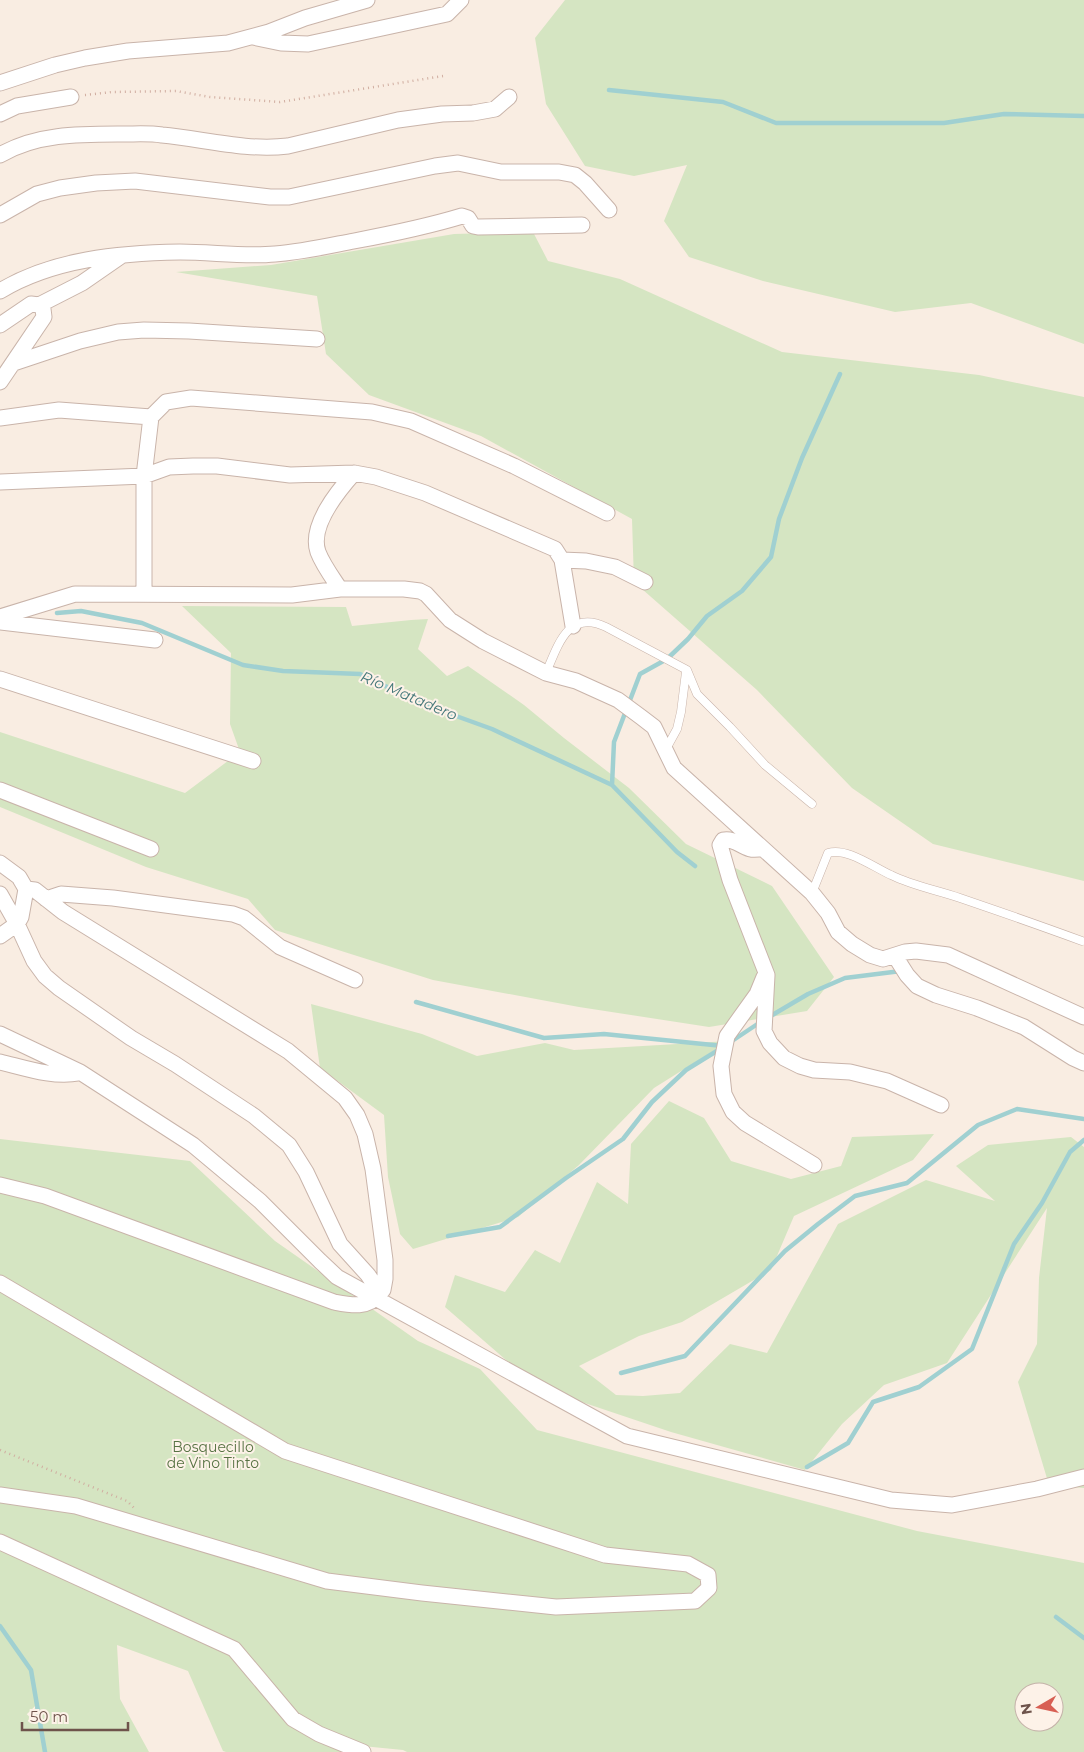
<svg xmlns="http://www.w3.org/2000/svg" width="1084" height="1752" font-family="Montserrat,sans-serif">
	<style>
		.green { fill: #d5e5c2; fill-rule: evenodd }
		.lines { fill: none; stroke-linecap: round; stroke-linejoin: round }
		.stream { stroke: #a0d0d1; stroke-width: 4.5 }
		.lane-casing { stroke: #c9b4aa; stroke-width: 9 }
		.street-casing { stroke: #c9b4aa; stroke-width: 17 }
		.path { stroke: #d0ada0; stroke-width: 2.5; stroke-dasharray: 1 4; stroke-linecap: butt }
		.lane { stroke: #fff; stroke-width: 8 }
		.street { stroke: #fff; stroke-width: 15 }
		.labels { text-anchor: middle; stroke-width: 4; stroke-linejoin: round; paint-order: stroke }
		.park-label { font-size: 14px; fill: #587344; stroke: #fdf2e8 }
		.water-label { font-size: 15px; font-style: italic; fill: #447779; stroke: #fdf2e8 }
	</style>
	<rect width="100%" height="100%" fill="#f9ede2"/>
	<!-- green -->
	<path class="green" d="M565,0H1084V344L971,303L895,312L763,281L689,257L664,221L687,165L634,176L585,166L546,104L535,38Z
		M533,232L548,261L620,279L782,352L979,375L1084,397V881L933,844L852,788L757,690L634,582L632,519L481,436L369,395L326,354L317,296L176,272L271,265L454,234Z
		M182,606L346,607L352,626L411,620L428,619L418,649L447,676L468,666L524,705L564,738L629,788L686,844L772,886L834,977L807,1011L709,1027L579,1007L433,980L275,930L248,899L146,867L0,807V732L185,793L240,752L230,724L231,653Z
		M311,1004L422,1034L477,1056L545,1043L574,1050L729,1041L654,1088L579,1165L518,1217L413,1249L400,1234L388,1177L384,1115L320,1068Z
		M669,1101L704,1118L731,1161L791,1179L841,1166L852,1137L934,1134L913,1160L794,1216L771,1270L682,1322L639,1336L579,1366L616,1395L643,1396L680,1393L730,1344L767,1353L838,1224L926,1180L995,1201L956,1166L988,1145L1071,1137L1084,1147V1488L1049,1485L1018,1382L1037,1344L1039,1278L1047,1208L947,1363L884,1385L842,1424L805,1470L671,1432L537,1387L445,1307L455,1275L505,1292L535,1250L560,1263L597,1182L628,1204L631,1144Z
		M0,1139L190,1161L275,1241L418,1341L480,1369L537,1430L917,1531L1084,1563V1752H407L403,1750L352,1745L347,1752H226L223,1751L188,1671L117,1645L120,1699L149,1752H0ZM1024,1692H1054V1722H1024Z"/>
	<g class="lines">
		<!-- stream -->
		<path class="stream" d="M609,90L723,102L776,123H944L1004,114L1084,116
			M57,613L81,611L142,623L243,665L283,671L360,674L423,704L492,729L612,785L677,852L695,866
			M612,785L614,742L640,674L667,659L688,639L707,616L742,591L771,557L779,519L802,458L840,374
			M416,1002L544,1038L604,1034L723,1046
			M769,1017L808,994L845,978L901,971
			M729,1043L762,1021
			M448,1236L500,1227L566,1178L623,1139L652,1102L686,1070L720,1049
			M621,1373L685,1356L785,1251L818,1224L855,1196L907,1183L978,1125L1017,1109L1084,1119
			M807,1467L848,1443L873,1402L919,1387L972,1349L1014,1244L1042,1203L1070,1152L1084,1140
			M1056,1617L1084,1638
			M0,1626L31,1670L45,1752"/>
		<!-- lane casing -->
		<g class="lane-casing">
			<path id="lane" d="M546,673C558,645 568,609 606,627L687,670L697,694L730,727L765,765L812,804
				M666,749L677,729L681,712L686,672
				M812,893L828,853C847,847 873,867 891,875C913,886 937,890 960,898C1001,912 1041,926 1082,941"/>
		</g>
		<!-- street casing -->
		<g class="street-casing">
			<path id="street" d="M253,37L281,43L308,44L447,14L461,0
				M0,83L55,65L85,58L128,51L228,43L269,32L305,18L367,0
				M0,114L17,106L71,97
				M0,155C37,133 82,134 124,134C136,134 149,133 162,135C204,139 246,151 288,146L398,120L442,114L473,113L495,109L509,97
				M0,215L37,194L60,188L96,183L135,181L270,197H289L435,166L458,163L501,172H559L575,175L585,183L609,210
				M0,291C53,259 119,253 180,252C212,252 244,257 275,254C302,252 328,246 354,241C391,234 426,227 462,216L468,218L473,226L478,227L582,225
				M39,305L82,283L121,256
				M0,325L31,304L39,305L43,309L44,317L42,320L0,382
				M14,363L80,341L118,332L144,330L189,331L317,339
				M0,418L59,410L151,417L166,402L191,398L372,412L411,421L514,466L607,513
				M0,482L144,476L169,467L193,466H217L290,475L354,473L376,477L425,493L555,549L562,560L573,626
				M562,560L586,561L615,567L645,582
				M340,589C332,577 323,565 318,552C309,526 338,491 354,473
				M144,594V476L151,417
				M0,617L75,594L292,595L340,589H404L420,591L426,594L450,620L483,641L546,673L576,681L618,700L641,717L654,727L674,768L812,893L828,913L838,932L852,944L870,955L883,959L905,952L916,951L948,955L1084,1017
				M0,622L155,640
				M0,679L253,761
				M0,790L151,849
				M762,848C744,854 738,837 723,840L720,845L730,880L767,975L764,1031L770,1043L784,1058L800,1066L814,1070L850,1072L887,1081L941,1105
				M0,863L19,877L26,889L21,917L17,924L0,936
				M26,889L35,890L63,912L288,1051L345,1098L357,1115L365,1134L373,1169L385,1260V1279L383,1290L379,1294
				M0,894L17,924L34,961L45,976L59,988L131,1038L175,1064L254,1116L289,1145L306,1172L340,1244L368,1275L376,1287L379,1294C368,1309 350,1305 334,1302L45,1196L0,1185
				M46,899L61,894L113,898L233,914L244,918L280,947L355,980
				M895,956L907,975L917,986L936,995L977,1008L1024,1027L1073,1058L1084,1063
				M764,977L757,994L727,1036L721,1066L724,1094L733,1112L745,1123L814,1165
				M0,1034L80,1072L193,1145L260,1201L320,1261L337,1277L627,1436L891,1500L952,1505L1037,1489L1084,1477
				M0,1062C25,1068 53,1078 79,1073
				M0,1283L285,1451L605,1555L688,1564L708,1575L709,1588L695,1601L556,1607L422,1593L327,1581L76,1506L0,1495
				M0,1542L234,1649L293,1719L319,1734L363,1752"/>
		</g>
		<!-- path -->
		<path class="path" d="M85,95L112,92L176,91L210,97L280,102L443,76
			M0,1450L127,1501L135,1509"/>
		<!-- lane -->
		<use href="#lane" class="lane"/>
		<!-- street -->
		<use href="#street" class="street"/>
	</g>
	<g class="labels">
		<!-- park labels -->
		<g class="park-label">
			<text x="213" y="1452">Bosquecillo<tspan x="213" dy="16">de Vino Tinto</tspan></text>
		</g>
		<!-- water labels -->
		<g class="water-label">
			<text transform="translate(409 696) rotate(23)" y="5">Río Matadero</text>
		</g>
	</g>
	<!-- north arrow -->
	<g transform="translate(1039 1707) rotate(261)"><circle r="24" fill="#fdf2e8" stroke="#c4b2a9"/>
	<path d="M0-4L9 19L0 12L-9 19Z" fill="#d85f53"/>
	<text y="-8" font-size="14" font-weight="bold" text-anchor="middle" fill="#6e534b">N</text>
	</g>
	<!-- scale -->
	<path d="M22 1722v8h106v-8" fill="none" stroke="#6e534b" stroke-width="2.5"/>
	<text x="30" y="1722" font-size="15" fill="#6e534b" stroke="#fdf2e8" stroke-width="4" paint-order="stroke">50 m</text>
</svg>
